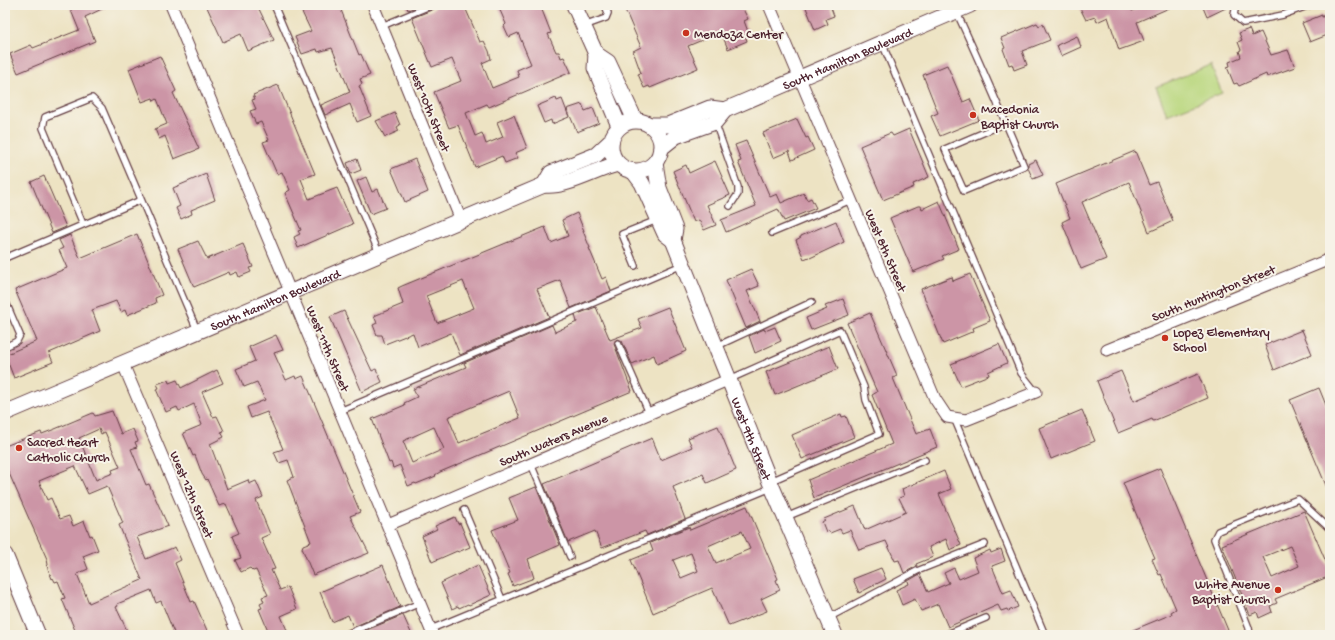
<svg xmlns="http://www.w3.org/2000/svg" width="1335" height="640" font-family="'Gochi Hand',sans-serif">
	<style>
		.green { fill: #b9d77e; stroke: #827b54 }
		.building { fill: #cc95a6; fill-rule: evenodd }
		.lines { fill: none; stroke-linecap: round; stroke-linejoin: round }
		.lane-casing { stroke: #623c42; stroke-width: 8 }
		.street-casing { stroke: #623c42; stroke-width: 13 }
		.secondary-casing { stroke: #623c42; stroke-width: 17 }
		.lane { stroke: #fff; stroke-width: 5.5 }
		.street { stroke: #fff; stroke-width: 11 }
		.secondary { stroke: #fff; stroke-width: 15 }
		.poi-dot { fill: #c8321e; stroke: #f7f3e8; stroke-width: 1.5 }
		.labels { text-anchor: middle; stroke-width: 4; stroke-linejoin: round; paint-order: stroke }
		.poi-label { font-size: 13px; fill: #4a1f2b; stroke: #f7f3e8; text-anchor: start }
		.street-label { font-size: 13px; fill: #4a1f2b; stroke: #f7f3e8 }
	</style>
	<rect width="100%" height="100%" fill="#f7f3e8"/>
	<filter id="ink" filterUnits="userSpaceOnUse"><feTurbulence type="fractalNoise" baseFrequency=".025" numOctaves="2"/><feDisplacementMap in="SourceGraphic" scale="8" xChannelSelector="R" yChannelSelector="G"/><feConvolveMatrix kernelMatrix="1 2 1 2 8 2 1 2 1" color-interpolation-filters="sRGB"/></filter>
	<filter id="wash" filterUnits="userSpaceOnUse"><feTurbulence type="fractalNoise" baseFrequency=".012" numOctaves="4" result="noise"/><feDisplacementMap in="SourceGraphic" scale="16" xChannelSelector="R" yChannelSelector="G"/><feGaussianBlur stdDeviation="0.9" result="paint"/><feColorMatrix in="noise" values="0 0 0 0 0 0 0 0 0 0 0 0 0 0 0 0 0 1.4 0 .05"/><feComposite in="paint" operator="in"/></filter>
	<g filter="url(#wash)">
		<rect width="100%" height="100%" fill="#ede3c3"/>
		<!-- green -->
		<path class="green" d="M1211,65L1222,93L1167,115L1156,87Z"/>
		<g id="blocks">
			<!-- building -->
			<path class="building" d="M78,5H110L85,17L95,41L18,73L10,54L31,45L33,48L79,30L70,8Z
				M206,5H257L274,40L248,51L241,34L223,42Z
				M301,5H339L359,55L361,54L370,75L360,79L362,84L359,86L371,116L357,122L350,104L325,115L321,105L350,92L332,48L318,52L317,49L302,54L295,37L311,31L301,10L303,9Z
				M406,5H421L408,10Z
				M436,5H464L480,42L484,41L489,51L491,59L482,63L492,88L519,77L517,70L531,64L518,33L509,37L504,26L506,24L499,8L507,5H540L551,33L548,34L556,52H559L561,58L564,57L571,72L489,107L487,104L466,113L475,136L482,133L486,144L503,137L497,122L514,115L527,148L515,153L518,158L505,163L502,156L475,167L458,125L449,128L434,92L461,81L452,59L432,67L412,18L434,9Z
				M623,5H741L748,19L744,21L749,34L745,35L747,41L728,49L721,32L688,46L698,68L650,88L649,86L644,88L638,74L641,73L633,51L641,47Z
				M805,5H830L834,16L826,19L828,24L815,30Z
				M1088,5H1129L1132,11L1145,5H1176L1137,22L1144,41L1119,50L1108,17L1097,22L1095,17L1086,20L1080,8Z
				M1202,5H1232L1207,17Z
				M1330,14V34L1310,42L1302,23L1322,15V17Z
				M1037,23L1039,26L1043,24L1050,40L1022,51L1027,65L1014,70L1012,64L1009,65L1003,49L1005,48L1001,38Z
				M1249,29L1252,36L1261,32L1271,55L1288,50L1295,67L1267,77L1266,74L1239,86L1237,83L1234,84L1227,67L1230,66L1229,62L1241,57L1239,51L1241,50L1238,42L1242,40L1239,33Z
				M1077,36L1081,47L1061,56L1057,45Z
				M160,56L176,91L173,93L199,149L174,159L165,136L159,139L155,129L167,124L157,99L154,101L153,98L142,102L129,69Z
				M947,65L963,102L970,99L979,120L940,136L931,116L938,113L923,75Z
				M278,85L315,174L301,179L309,199L337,188L353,224L298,248L294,237L300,234L298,231L301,230L285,193L290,190L282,172L277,174L263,142L269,140L261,122L256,124L250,111L256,109L252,100L255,99L253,95Z
				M556,98L557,101L562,99L569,117L552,124L551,120L544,123L537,106Z
				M582,104L585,111L593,108L599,123L577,132L567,109Z
				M395,113L400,125L397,127L399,131L385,137L376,121Z
				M797,119L806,138L808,137L814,150L792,160L789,151L773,158L763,133Z
				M909,129L929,177L913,184L914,187L883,200L860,146L888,134L891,133L893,136Z
				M746,141L770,197L777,194L781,203L804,193L807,200L811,198L816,208L784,221L778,209L726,232L721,220L756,206L738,162L741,161L735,145Z
				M1135,151L1149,185L1157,182L1173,221L1149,232L1129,182L1082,202L1106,259L1081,269L1062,222L1070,218L1056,184Z
				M357,159L361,170L351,174L347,163Z
				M415,159L428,192L405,202L391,169Z
				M1036,160L1043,175L1033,179L1028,168V164Z
				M715,161L730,195L707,205L716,225L704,230L699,220L694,222L673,171L686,165L689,173Z
				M206,174L215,200L191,210L192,214L181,219L176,208L180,206L173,188Z
				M44,176L66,227L52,233L31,182Z
				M366,177L372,192L378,189L386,208L371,214L357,181Z
				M939,201L959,249L942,256L944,259L913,272L890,218L918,206H921L922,209Z
				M577,213L584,231H583L590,248H589L602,279L606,277L611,291L571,308L560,280L537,289L549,317L460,355L451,333L418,347L413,333L385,344L382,335H377L373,325L377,323L374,316L403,304L398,288L402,286L545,227L551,243L568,236L562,220ZM463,281L474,308L437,323L426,296Z
				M836,221L844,242L810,258L809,257L804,259L796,240L801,237V236Z
				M137,234L162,295L155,298L156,303L127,315L125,310L121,312L116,301L92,310L100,331L49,353L53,362L14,378L5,355L37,341L15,290L67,268L59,250L63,248L59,240L70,235L80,258Z
				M198,241L207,259L243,244L253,267L249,268L251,272L239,277L237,272L230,275L229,272L194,287L178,249Z
				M751,269L759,286L747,291L760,321L746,328L726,280Z
				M970,274L990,321L973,328L974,331L943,344L921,289L949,278L952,277L953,281Z
				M843,299L849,315L811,330L806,318L827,309L825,306Z
				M596,307L610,340L642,328L638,319L668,307L686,351L657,364L654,355L632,364L622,341L617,339L614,344L632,391L440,472L435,475L436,476L416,484L415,483L408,486L400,465L393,468L391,462L389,463L372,419L405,405L404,403L417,397L413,389L466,367L464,363L552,325L555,332L577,322L575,315ZM509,391L520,418L459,443L448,417ZM434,427L444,449L412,463L403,441Z
				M344,311L372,371L376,369L382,382L362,392L330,317Z
				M870,313L896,373L897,376L893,378L916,434L930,429L937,447L814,498L808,480L892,444L872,395L877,392L847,323Z
				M775,327L781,341L755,353L749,336L764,329L765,331Z
				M1302,330L1312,354L1274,370L1265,345Z
				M276,335L283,350L274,353L286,380L295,376L296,379L303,376L360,512L350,516L369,553L313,575L302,548L303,545L311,542L287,480L294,477L288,460L279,463L274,452L283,449L267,412L251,418L247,407L265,400L257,382L244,387L236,369L255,361L249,347Z
				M999,344L1007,363L988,372L989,375L961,386L951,364Z
				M829,346L838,369L775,395L766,372Z
				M217,370L223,383L202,392L213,417L217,416L224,431L221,432L224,437L210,444L227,489L248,480L249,484L256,481L263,497L256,500L270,534L261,538L275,569L271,570L280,590L288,587L297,609L281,616L289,635H270L259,609L262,608L260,604L264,602L262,597L268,595L256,570L253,571L250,568L241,572L235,560L241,558L232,536L239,533L226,504L219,506L207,479L206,480L202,474L195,455L193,456L183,433L202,425L194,404L179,411L177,407L166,412L156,389L159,388L157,384L168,380L169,383L177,380L181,388Z
				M1121,371L1134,401L1198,374L1208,398L1153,421L1152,419L1118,433L1097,381Z
				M1319,388L1330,415V495L1290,400Z
				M1082,410L1095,441L1051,459L1039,428Z
				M112,411L121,434L133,429L138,441L135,442L137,447L131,449L146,485L149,484L168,526L137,537L146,559L175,547L181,560L175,563L191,602L194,601L209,635H175L161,601L156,603L151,590L117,604L118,606L116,607L129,635H77L62,599L65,598L58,581L55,582L53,578L52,579L47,566L48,565L47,559L30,521L8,471L5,472V446L41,432L42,434L55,429L93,413L95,416ZM99,429L101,434L105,432L120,467L112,470L113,473L96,480L79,438ZM75,466L88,494L107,486L123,523L119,525L142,580L89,603L77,574L88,569L83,556L98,550L92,535L90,536L84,521L73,526L69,516L60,519L51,498L47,500L39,481Z
				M841,414L842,417L846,416L854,437L802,459L792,435Z
				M718,426L736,470L707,483L703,474L673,487L685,519L647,535L645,531L602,548L595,531L568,542L544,484L652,438L661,460L692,447L688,438Z
				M1160,468L1198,559L1230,635H1121L1172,614L1171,612L1176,609L1161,574L1159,575L1152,559L1155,558L1123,483Z
				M944,471L951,489L939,494L961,545L950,550L946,539L929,547L933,557L916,564L917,566L904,573L899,560L895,561L886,541L859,550L850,530L842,533L840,529L830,533L829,531L826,532L822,522L825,520L824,519L855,506L865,530L906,512L899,498L904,496L902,489Z
				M536,487L560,545L528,559L534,578L513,586L508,574L510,573L492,530L518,520L509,498Z
				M747,506L778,579L776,580L780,590L761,599L767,611L729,626L712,588L653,613L631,560L653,551L650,543L689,527L690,530ZM742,531L750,549L716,563L708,546ZM691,553L698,571L681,578L673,560Z
				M1304,511L1330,571V576L1275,599L1277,603L1270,606L1272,612L1259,618L1257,612L1250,615L1222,545ZM1290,546L1299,566L1272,578L1263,557Z
				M455,517L458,524L460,523L470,547L458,552L457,551L432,562L422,536L437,529L435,526Z
				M1001,549L1005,561L992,566L1003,593L1011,590L1018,607L1008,611L1007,609L1001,611L998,605L948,627L938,604L921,611L915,599L902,605L896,590L909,584L908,581L920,574L928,592L949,583L944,573L954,568L959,579L978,571L973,558L990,550L991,553Z
				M383,565L400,607L353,627L348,615L332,622L320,592Z
				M478,565L491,595L469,605L468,604L459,608L458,606L452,609L441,583Z
				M881,568L886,579L859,593L853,579Z
				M403,615L412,635L357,634Z"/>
		</g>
	</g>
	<g filter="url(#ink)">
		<use href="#blocks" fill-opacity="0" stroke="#623c42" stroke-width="1"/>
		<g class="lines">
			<!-- lane casing -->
			<g class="lane-casing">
				<path id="lane" d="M274,5L379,253
					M1236,5L1234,15L1243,23L1283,15L1310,5
					M956,11C980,62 1002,114 1024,166L964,191L945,149L1006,123
					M382,26L432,5
					M584,26L606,18L608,13L605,5
					M882,43L1021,373L1036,392
					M715,122L738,187V194L730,206
					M83,224L43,128L45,117L92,98L102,108L197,330
					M772,233L851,200
					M5,258L141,200
					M635,266L622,234L657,220
					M5,300L20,335L17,341L5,347
					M618,343L649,413
					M717,346L812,302
					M730,379L840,330L864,387L866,400L879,434L771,481
					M340,411L682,265
					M954,418L1045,635
					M531,464L570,557
					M464,510L502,599
					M786,517L925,460
					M828,618L917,571L985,544
					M431,629L771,488
					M349,633L420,603
					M945,635L986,618
					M1250,635L1249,628L1214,539L1218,531L1298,499L1330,529"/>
			</g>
			<!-- street casing -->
			<g class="street-casing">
				<path id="street" d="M171,5L433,635
					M373,5L461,220
					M769,5L935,399L947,417L966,420L1036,392
					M1107,350L1330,259
					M123,364L238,635
					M388,525L730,379"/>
			</g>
			<!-- secondary casing -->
			<g class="secondary-casing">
				<g id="secondary">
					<path d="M574,5L596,54L608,62L635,120"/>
					<path d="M596,54L595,68L619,126"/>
					<circle cx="636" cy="146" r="25"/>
					<path d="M651,125H668L710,108L725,110"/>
					<path id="s1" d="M661,148L676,136L715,122L725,110L970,5"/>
					<path id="s2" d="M655,163L659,188L675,229L673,240L770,482L835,635"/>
					<path d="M633,171L642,183L665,234L673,240"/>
					<path d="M544,185L551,173L596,155L611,141"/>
					<path id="s3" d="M5,413L544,185C566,188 596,169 618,164"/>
					<path d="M5,555L38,635"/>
				</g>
			</g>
			<!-- lane -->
			<use href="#lane" class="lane"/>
			<!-- street -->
			<use href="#street" class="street"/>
			<!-- secondary -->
			<use href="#secondary" class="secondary"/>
		</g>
	</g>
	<!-- markers -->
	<g class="poi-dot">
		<circle cx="686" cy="33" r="4"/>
		<circle cx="973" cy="115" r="4"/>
		<circle cx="1165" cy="338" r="4"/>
		<circle cx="19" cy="448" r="4"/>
		<circle cx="1278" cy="590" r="4"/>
	</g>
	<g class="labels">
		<!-- poi labels -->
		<g class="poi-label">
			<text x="694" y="38">Mendoza Center</text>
			<text x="981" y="113">Macedonia<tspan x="981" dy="15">Baptist Church</tspan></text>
			<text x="1173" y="336">Lopez Elementary<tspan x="1173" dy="15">School</tspan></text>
			<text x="27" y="446">Sacred Heart<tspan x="27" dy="15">Catholic Church</tspan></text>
			<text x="1270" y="588" text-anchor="end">White Avenue<tspan x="1270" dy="15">Baptist Church</tspan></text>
		</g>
		<!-- street labels -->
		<g class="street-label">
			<text dy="5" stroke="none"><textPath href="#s1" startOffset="209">South Hamilton Boulevard</textPath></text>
			<text transform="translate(430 107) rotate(68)" y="5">West 10th Street</text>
			<text transform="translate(887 250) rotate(67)" y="5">West 8th Street</text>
			<text transform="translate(1213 292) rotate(-22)" y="5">South Huntington Street</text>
			<text dy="5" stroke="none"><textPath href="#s3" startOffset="293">South Hamilton Boulevard</textPath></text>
			<text transform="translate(329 348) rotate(67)" y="5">West 11th Street</text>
			<text dy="5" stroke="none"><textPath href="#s2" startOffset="294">West 9th Street</textPath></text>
			<text transform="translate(553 439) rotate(-23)" y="5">South Waters Avenue</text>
			<text transform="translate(193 494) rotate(67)" y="5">West 12th Street</text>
		</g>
	</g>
	<!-- margin -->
	<rect width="1335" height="640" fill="none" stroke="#f7f3e8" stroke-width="20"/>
</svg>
